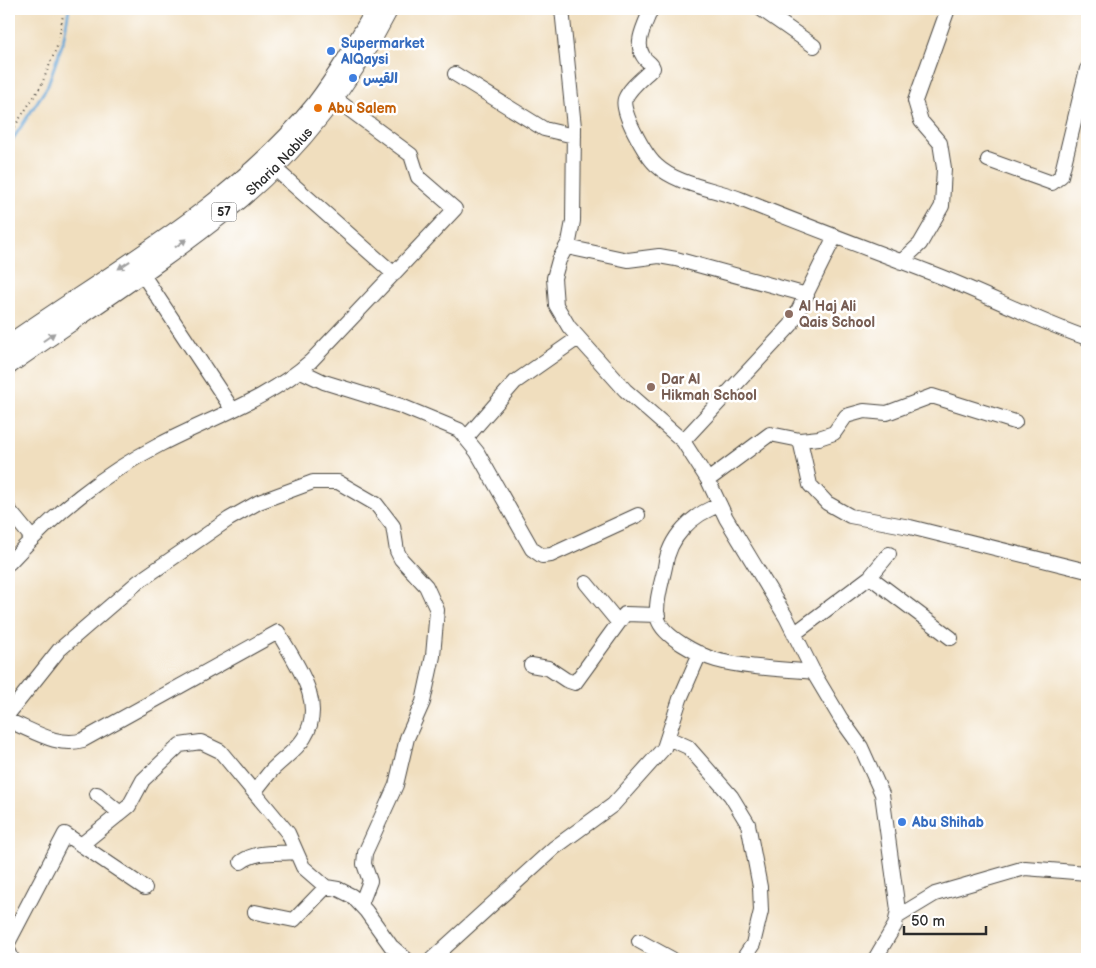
<svg xmlns="http://www.w3.org/2000/svg" width="1096" height="968" font-family="'Balsamiq Sans','Playpen Sans Arabic',sans-serif">
	<style>
		.lines { fill: none; stroke-linecap: round; stroke-linejoin: round }
		.stream { stroke: #60a3d4; stroke-width: 3 }
		.minor-casing { stroke: #494641; stroke-width: 16 }
		.major-casing { stroke: #494641; stroke-width: 20 }
		.path { stroke: #494641; stroke-width: 2; stroke-dasharray: 1 4; stroke-linecap: butt }
		.minor { stroke: #fff; stroke-width: 14 }
		.major { stroke: #fff; stroke-width: 18 }
		.oneway { fill: #a0a0a0 }
		.shop-dot { fill: #3f7fe0; stroke: #fff; stroke-width: 2 }
		.food-dot { fill: #e8710a; stroke: #fff; stroke-width: 2 }
		.education-dot { fill: #8d6e63; stroke: #fff; stroke-width: 2 }
		.labels { text-anchor: middle; stroke-width: 5; stroke-linejoin: round; paint-order: stroke }
		.shield { fill: #fff; stroke: #6b6b6b; stroke-width: 1 }
		.shield-label { font-size: 12px; font-weight: bold; fill: #2b2b2b }
		.shop-label { font-size: 14px; font-weight: bold; fill: #366cbe; stroke: #fff; text-anchor: start }
		.food-label { font-size: 14px; font-weight: bold; fill: #c56008; stroke: #fff; text-anchor: start }
		.street-label { font-size: 14px; fill: #2b2b2b; stroke: #fff }
		.education-label { font-size: 14px; font-weight: bold; fill: #785e54; stroke: #fff; text-anchor: start }
	</style>
	<rect width="100%" height="100%" fill="#fff"/>
	<filter id="ink" filterUnits="userSpaceOnUse"><feTurbulence type="fractalNoise" baseFrequency=".02" numOctaves="2"/><feDisplacementMap in="SourceGraphic" scale="10" xChannelSelector="R" yChannelSelector="G"/><feConvolveMatrix kernelMatrix="1 2 1 2 8 2 1 2 1" color-interpolation-filters="sRGB"/></filter>
	<filter id="wash" filterUnits="userSpaceOnUse"><feTurbulence type="fractalNoise" baseFrequency=".0096" numOctaves="4" result="noise"/><feDisplacementMap in="SourceGraphic" scale="20" xChannelSelector="R" yChannelSelector="G"/><feGaussianBlur stdDeviation="1.12" result="paint"/><feColorMatrix in="noise" values="0 0 0 0 0 0 0 0 0 0 0 0 0 0 0 0 0 1.4 0 .05"/><feComposite in="paint" operator="in"/></filter>
	<g filter="url(#wash)">
		<rect width="100%" height="100%" fill="#f0debe"/>
		<g class="lines">
			<!-- stream -->
			<path class="stream" d="M9,145L47,87L63,42L69,9"/>
		</g>
	</g>
	<g filter="url(#ink)">
		<g class="lines">
			<!-- minor casing -->
			<g class="minor-casing">
				<path id="minor" d="M562,9L574,127L573,221L569,242L559,260L554,278L556,305L569,327L625,390L683,441L708,480L726,518L786,617L816,677L841,719L861,747L882,794L898,910L895,925L875,959
					M651,9C646,23 634,42 643,56C646,62 651,62 653,68C644,77 630,87 625,99C620,111 646,156 656,165C677,185 715,189 740,199C804,225 869,249 934,274C986,294 1035,320 1087,338
					M761,9L814,46
					M455,74L544,129L574,136
					M988,160L1052,183L1061,176L1087,69
					M273,167L394,274
					M567,247L628,260L659,256L676,259L807,295
					M901,262L920,244L942,206L944,168L940,143L921,121L915,101L948,9
					M141,272L232,409
					M301,371L324,382L401,406L459,430L477,452L532,549L542,556L551,555L638,515
					M467,437L515,382L578,338
					M800,440L810,485L827,503L850,516L910,527L1087,571
					M683,441L791,325L834,238
					M708,480L770,434L800,440L819,438L834,433L846,416L864,411L887,413L932,396L1015,422
					M720,505C692,514 669,537 665,567C662,582 654,605 658,619C663,637 699,655 716,660C745,668 783,669 814,672
					M9,510L32,538
					M9,563C55,513 101,475 161,444C211,418 269,399 311,361L455,209L418,177L411,155L334,98
					M870,577L951,638
					M586,583L618,622
					M794,634L870,577L889,554
					M531,665L548,668L566,680L575,683L625,614L658,615
					M9,713L59,650L138,582L229,519L259,502L313,482H338L376,504L393,526L397,551L401,559L426,586L437,610L433,656L423,702L407,738L396,785L365,853L364,864L370,881L361,904
					M9,721C32,730 58,748 83,740L278,632C295,663 327,702 304,738C296,751 281,760 271,771C265,778 260,785 254,792
					M668,738L688,747L731,796L748,824L760,887L761,911L753,944L743,959
					M97,794L120,813
					M81,845L129,806L143,780L180,745L201,742L220,751L288,833L303,867L326,887L338,889L352,896L366,911L391,946L406,959
					M241,862C258,850 275,854 296,852
					M255,912L294,920L326,887
					M897,917L935,894L1025,868L1087,873
					M9,941L65,834L145,888
					M639,941L672,959
					M9,952L12,959
					M432,959L554,848L613,805L664,748L680,699L700,653"/>
			</g>
			<!-- major casing -->
			<g class="major-casing">
				<g id="major">
					<path d="M9,344C112,272 236,204 315,105C338,75 357,42 376,9"/>
					<path id="s1" d="M9,365C81,314 157,266 226,211C294,157 349,86 389,9"/>
				</g>
			</g>
			<!-- path -->
			<path class="path" d="M9,135L41,86L58,44L64,9"/>
			<!-- minor -->
			<use href="#minor" class="minor"/>
			<!-- major -->
			<use href="#major" class="major"/>
		</g>
		<!-- one-way arrows -->
		<defs><path id="oneway-solid" d="M-6-.8H1V-3.2L6.5 0L1 3.2V.8H-6Z" transform="scale(1.25)"/></defs>
		<g class="oneway">
			<use href="#oneway-solid" transform="translate(181 243) rotate(-36)"/>
			<use href="#oneway-solid" transform="translate(124 265) rotate(146)"/>
			<use href="#oneway-solid" transform="translate(49 337) rotate(-35)"/>
		</g>
	</g>
	<!-- markers -->
	<g class="shop-dot">
		<circle cx="331" cy="51" r="5"/>
		<circle cx="353" cy="78" r="5"/>
		<circle cx="902" cy="822" r="5"/>
	</g>
	<circle class="food-dot" cx="318" cy="108" r="5"/>
	<g class="education-dot">
		<circle cx="789" cy="314" r="5"/>
		<circle cx="651" cy="387" r="5"/>
	</g>
	<g class="labels">
		<!-- shield labels -->
		<rect class="shield" x="211.5" y="202.5" width="25" height="19" rx="4"/>
		<g class="shield-label">
			<text x="224" y="216">57</text>
		</g>
		<!-- shop labels -->
		<g class="shop-label">
			<text x="341" y="48">Supermarket<tspan x="341" dy="16">AlQaysi</tspan></text>
			<text x="363" y="83">القيس</text>
			<text x="912" y="827">Abu Shihab</text>
		</g>
		<!-- food labels -->
		<g class="food-label">
			<text x="328" y="113">Abu Salem</text>
		</g>
		<!-- street labels -->
		<g class="street-label">
			<text dy="5" stroke="none"><textPath href="#s1" startOffset="339">Sharia Nablus</textPath></text>
		</g>
		<!-- education labels -->
		<g class="education-label">
			<text x="799" y="311">Al Haj Ali<tspan x="799" dy="16">Qais School</tspan></text>
			<text x="661" y="384">Dar Al<tspan x="661" dy="16">Hikmah School</tspan></text>
		</g>
	</g>
	<!-- margin -->
	<rect width="1096" height="968" fill="none" stroke="#fff" stroke-width="30"/>
	<!-- scale -->
	<path d="M904 926v8h82v-8" fill="none" stroke="#2b2b2b" stroke-width="2.5"/>
	<text x="911" y="926" font-size="15" fill="#2b2b2b" stroke="#ffffff" stroke-width="4" paint-order="stroke">50 m</text>
</svg>
